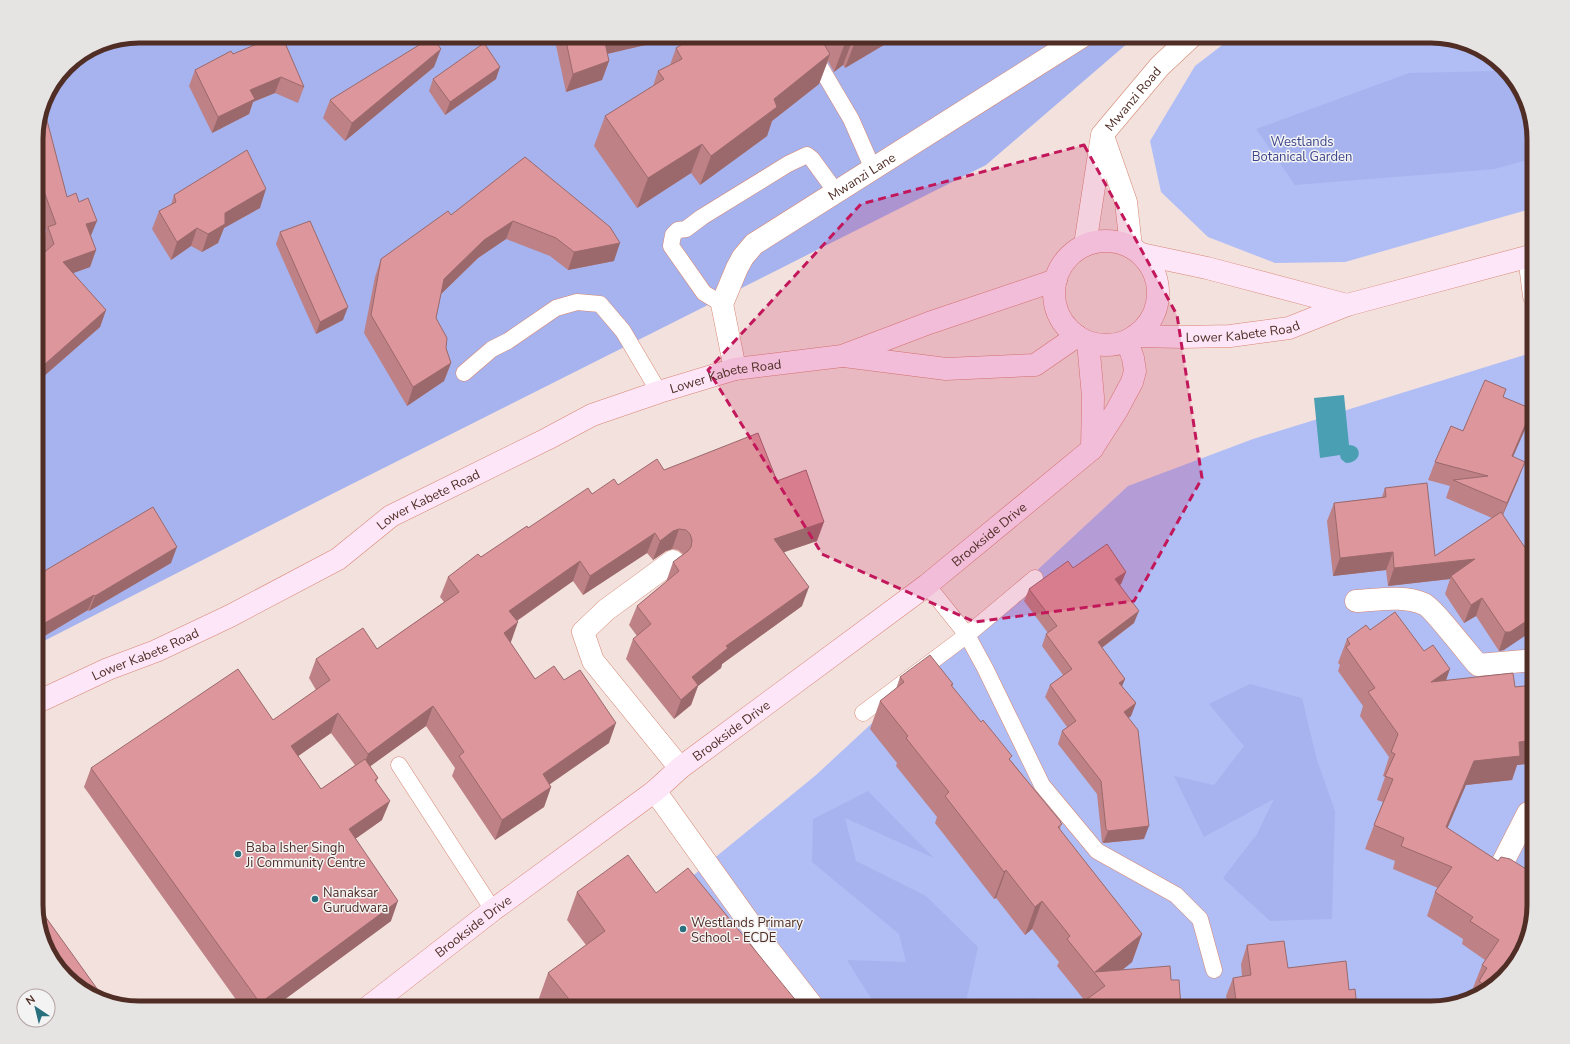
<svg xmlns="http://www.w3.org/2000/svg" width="1570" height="1044" font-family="'Nunito Sans',sans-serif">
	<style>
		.green { fill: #b1bef5 }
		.forest { fill: #a6b3ee }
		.water { fill: #4b9fb2 }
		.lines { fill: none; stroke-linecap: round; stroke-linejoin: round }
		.lane-casing { stroke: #d78672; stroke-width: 17 }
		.street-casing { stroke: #d78672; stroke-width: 23 }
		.secondary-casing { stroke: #d78672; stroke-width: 23 }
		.lane { stroke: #fff; stroke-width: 16 }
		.street { stroke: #fff; stroke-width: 22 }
		.secondary { stroke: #fde6f8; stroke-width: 22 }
		.wall { fill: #be8185; fill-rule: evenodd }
		.shaded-wall { fill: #9b696c }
		.building { fill: #dd969b; stroke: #9b696c }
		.marked { fill: #c2185b; fill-opacity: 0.2; stroke: #c2185b; stroke-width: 3; stroke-dasharray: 8 5; stroke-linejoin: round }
		.poi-dot { fill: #296f7e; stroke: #f3f3f3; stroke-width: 1.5 }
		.labels { text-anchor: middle; stroke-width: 3; stroke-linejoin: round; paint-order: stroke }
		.street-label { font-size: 13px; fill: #502e26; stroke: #f3f3f3 }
		.park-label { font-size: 13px; fill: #3d468c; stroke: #f3f3f3 }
		.poi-label { font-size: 13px; fill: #502e26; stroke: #f3f3f3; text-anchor: start }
		.rim { fill: none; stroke: #502e26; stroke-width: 5 }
	</style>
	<rect width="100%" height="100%" fill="#f3e1dd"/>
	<!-- green -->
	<path class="green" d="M1234,36H1431L1489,53L1520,88L1534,139V208L1345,262L1275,263L1208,237L1161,192L1150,141L1195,66Z
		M1534,352V905L1482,994L1431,1008H531L816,775L1128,486L1253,439Z"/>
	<!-- forest -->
	<path class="forest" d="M139,36H1136L986,165L330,495L36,645V132L44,99L66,66L100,44Z
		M1503,69L1520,88L1534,139V158L1495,169L1295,185L1256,129L1409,73L1494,71Z
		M1250,684L1302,698L1317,760L1335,811L1332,919L1270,921L1223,878L1257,834L1274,799L1204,837L1174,776L1214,785L1244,746L1209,704Z
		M868,791L934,858L845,818L856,861L926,896L978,947L966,1002L1036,998L1027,1008H877L847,960L906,962L899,934L812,862L813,819Z"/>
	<!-- water -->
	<path class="water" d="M1344,395L1349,445C1363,445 1362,463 1346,463L1341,459L1340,455L1320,458L1314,398Z"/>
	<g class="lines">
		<!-- lane casing -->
		<g class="lane-casing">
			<path id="lane" d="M802,36L851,119L873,169
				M722,304L704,293L671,246L673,235L678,230L686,229L702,217L788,164L807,155L812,159L836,192
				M464,373L492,349L508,341L556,308L577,302L600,304L623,331L659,392
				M927,585L967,635L985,668L1042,785L1097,851L1176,895L1200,919L1214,970
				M863,713L967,635L1035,578
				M399,765L493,910"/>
		</g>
		<!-- street casing -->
		<g class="street-casing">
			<g id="street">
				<path d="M1103,136L1126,202L1131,247"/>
				<path id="s1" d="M1085,245L1102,135L1160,66L1192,36"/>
				<path d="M1529,256L1534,296"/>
				<path id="s2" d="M735,369L722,304L737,268L743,257L754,244L1083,36"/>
				<path d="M673,561L606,610L583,632L593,661L680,768"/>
				<path d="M1356,601C1378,600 1404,595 1424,604C1432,607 1469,655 1478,665L1534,660"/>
				<path d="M655,791L769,950L814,1008"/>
				<path d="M1499,870L1528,813L1534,812"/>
			</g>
		</g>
		<!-- secondary casing -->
		<g class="secondary-casing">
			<g id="secondary">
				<circle cx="1106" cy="293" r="52"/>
				<path d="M1141,254L1207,268L1347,305"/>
				<path id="s3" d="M1135,336L1183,337L1230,336L1289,328L1347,305L1534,255"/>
				<path d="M1088,342L1093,397L1092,449"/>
				<path d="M844,356L946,369L1035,365L1077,336"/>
				<path id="s4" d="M36,701L44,699L108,669L156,651L230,616L338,559L391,516L547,439L592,415L659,392L735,369L842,356L929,323L1056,280"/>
				<path id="s5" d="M367,1008L493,910L655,791L680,768L927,585L1092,449L1117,410L1132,382L1135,371L1133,358L1127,341"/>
			</g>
		</g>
		<!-- lane -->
		<use href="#lane" class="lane"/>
		<!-- street -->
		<use href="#street" class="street"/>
		<!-- secondary -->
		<use href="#secondary" class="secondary"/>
	</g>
	<!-- wall -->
	<path class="wall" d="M554,36H660L658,42L607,54L609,61L602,80L566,92Z
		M695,36H899L845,68L843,65L834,72L828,61L819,84L772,121L767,136L700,185L691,173L637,208L594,146L605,116L653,86L658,71L670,65L676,48Z
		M233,54L304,87L298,103L275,93L253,102L249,114L212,133L189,86L195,70Z
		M434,67L345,141L323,118L330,100Z
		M433,79H496L445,115L429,91Z
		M36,132L67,197L91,236L96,250L90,267L73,273L106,310L100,327L36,383V260L45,253L42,244L46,231L36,203Z
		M525,157L614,261L568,270L550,256L506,239L478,258L441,294L436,318L451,363L444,381L407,406L364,333L375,277L381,259L451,215Z
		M174,195L260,208L224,228L218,243L202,252L191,246L171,260L152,229L159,211L171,205Z
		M280,232L343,320L316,334L276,244Z
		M1506,389L1503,397L1532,409L1526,427L1513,457L1518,480L1503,515L1532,558L1504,650L1499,651L1476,616L1464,623L1445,594L1450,579L1388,586L1386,570L1333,576L1327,521L1334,503L1382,497L1385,488L1435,556L1492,518L1446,498L1450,486L1428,480L1435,462L1463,431Z
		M664,470L777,481L817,541L784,552L802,606L722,664L721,668L698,686L691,705L674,719L626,659L633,639L637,636L629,625L637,606L666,582L673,562L683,554L678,550L672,549L666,551L653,560L647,553L583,595L573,581L517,621L510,642L535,679L609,743L549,784L551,787L544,807L495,840L452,776L455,768L426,726L370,766L378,778L376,782L382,820L355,839L391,921L273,1008H242L84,787L91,768L273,720L316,690L309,678L316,659L377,649L444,602L440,597L448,577L528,528L592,494ZM331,733L355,765L321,789L298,756Z
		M171,563L89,611L88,610L36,641V576Z
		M1073,568L1126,572L1121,584L1120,585L1134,623L1102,648L1125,679L1122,686L1136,703L1131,716L1128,718L1144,839L1103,843L1102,842L1097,794L1058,744L1062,731L1067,727L1045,697L1050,685L1063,675L1042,646L1046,634L1048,633L1024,601L1029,589Z
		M1370,630L1424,651L1446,680L1515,687L1534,685V763L1517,765L1512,780L1466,785L1447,828L1498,861L1534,874L1482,994L1473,997L1476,990L1473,988L1482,965L1485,960L1462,944L1463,939L1427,916L1435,892L1438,888L1393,869L1395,861L1365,849L1374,825L1383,802L1377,800L1385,777L1383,776L1389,757L1360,716L1363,706L1338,671L1340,665L1338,663L1347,639Z
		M900,677L953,684L952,687L1061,823L1060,830L1142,934L1132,962L1122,970L1171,980L1085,1001L1057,966L1059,962L1032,929L1025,935L996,898L994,899L935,823L937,817L896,766L897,763L870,729L880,701L896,689Z
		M577,892L656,893L802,1008H544L538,1001L548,973L586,945L567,920Z
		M1247,945L1288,968L1349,990L1357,1008H1228L1226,996L1233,978L1242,977L1241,964Z"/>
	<!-- shaded-wall -->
	<path class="shaded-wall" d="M614,36H660L658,42L598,56L604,38Z
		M854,36L843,65L834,72L845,43Z
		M860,36H899L845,68L856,39Z
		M441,49L434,67L345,141L352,123Z
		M830,54L819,84L772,121L767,136L700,185L711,156L774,99Z
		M609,61L602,80L566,92L573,74Z
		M500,67L496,79L445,115L450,102Z
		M281,77L275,93L253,102L249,114L212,133L218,117L250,90Z
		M702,144L691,173L637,208L648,178Z
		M266,189L260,208L224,228L218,243L202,252L208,234L225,213Z
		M97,221L90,238L86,224Z
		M513,221L506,239L478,258L438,297L444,279L484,240Z
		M197,228L191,246L171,260L177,242Z
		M620,243L614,261L568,270L574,252Z
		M96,250L90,267L57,279L63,262Z
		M348,307L343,320L316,334L320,322Z
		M106,310L100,327L36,383V372Z
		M451,363L444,381L407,406L413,387Z
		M1532,409L1526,427L1505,475L1512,456Z
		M1525,462L1518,480L1500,521L1507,503Z
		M824,522L817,541L767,558L774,539Z
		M679,529L672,549L666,551L653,560L660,541L673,531Z
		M655,533L647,553L583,595L590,576Z
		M177,547L171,563L89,611L95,596Z
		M1393,552L1386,570L1333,576L1340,558Z
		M1475,559L1451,576L1450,579L1388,586L1394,568Z
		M580,561L573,581L502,631L509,611Z
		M1126,572L1121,584L1110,592L1115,579Z
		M809,587L802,606L722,664L721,668L698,686L691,705L674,719L681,700L692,677L726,646Z
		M94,595L88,610L36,641V628Z
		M1482,598L1476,616L1464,623L1471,605Z
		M1139,611L1134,623L1093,654L1098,642Z
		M1534,616V630L1504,650L1499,651L1505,632Z
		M518,622L511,642L497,653L504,633Z
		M1450,669L1442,692L1431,682Z
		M1125,679L1120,691L1119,683Z
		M1136,703L1131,716L1120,725L1124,712Z
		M433,706L426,726L361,773L368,754Z
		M338,713L331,733L284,766L291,746Z
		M616,723L609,743L536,794L543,774Z
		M1534,740V763L1517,765L1512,780L1466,785L1438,850L1446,827L1474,761L1519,742Z
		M551,787L544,807L495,840L502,820Z
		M390,801L382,820L341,849L349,829Z
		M1149,826L1144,839L1103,843L1108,831Z
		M1006,870L996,898L994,899L1004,872Z
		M398,901L391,921L273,1008H259L260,1003Z
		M1042,901L1032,929L1025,935L1035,907Z
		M1142,934L1132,962L1104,985L1095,972Z
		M1268,1006L1267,1008H1250Z"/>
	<!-- building -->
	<path class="building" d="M276,36H282L304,87L281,77L250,90L255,99L218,117L195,70L231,51L233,54Z
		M565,36H614L604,38L609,61L573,74Z
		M695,36H819L830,54L774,99L777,107L711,156L702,144L648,178L605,116L664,79L658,71L682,59L676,48Z
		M841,36H854L845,43Z
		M854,36H860L856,39Z
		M432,37L441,49L352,123L330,100Z
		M484,43L500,67L450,102L433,79Z
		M43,105L67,197L76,193L79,202L88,198L97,221L86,224L96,250L63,262L106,310L36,372V260L54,244L48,227L56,224L38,175L36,176V132Z
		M247,150L266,189L225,213V224L208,234L197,228L177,242L159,211L176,202L174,195Z
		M525,157L610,227L620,243L574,252L556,238L513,221L484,240L444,279L436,318L447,338L446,348L451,363L413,387L371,315L381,259L448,211L451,215Z
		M310,221L348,307L320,322L280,232Z
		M1485,380L1506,389L1503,397L1532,409L1512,456L1525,462L1507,503L1453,480L1488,476L1435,462L1451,426L1463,431Z
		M758,433L777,481L806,470L824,522L774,539L809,587L726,646L728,648L692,677L698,685L681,700L633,639L651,624L637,606L679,571L673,562L688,551L691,547L692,540L690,534L686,530L679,529L673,531L660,541L655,533L590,576L580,561L509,611L518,622L504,633L535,679L554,666L564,680L580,670L616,723L543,774L551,787L502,820L459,756L464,752L433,706L368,754L338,713L291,746L321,789L365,759L378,778L375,780L390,801L349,829L398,901L260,1003L91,768L238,669L273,720L330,680L316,659L363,628L377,649L459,592L448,577L478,554L481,557L527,526L528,528L588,488L592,494L614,479L618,485L657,459L664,470Z
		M1427,483L1435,556L1501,512L1532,558L1528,560L1534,569V616L1510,632H1505L1482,598L1471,605L1451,576L1475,559L1394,568L1393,552L1340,558L1334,503L1386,497L1385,488Z
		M153,507L177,547L95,596L94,595L36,628V576Z
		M1107,544L1126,572L1115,579L1139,611L1098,642L1125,679L1119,683L1136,703L1124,712L1138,730L1149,826L1108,831L1106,829L1101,781L1062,731L1076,721L1050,685L1072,669L1046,634L1057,626L1029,589L1068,561L1073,568Z
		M1395,612L1424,651L1433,645L1450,669L1431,682L1513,673L1515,687L1534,685V740L1519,742L1520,756L1474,761L1446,827L1498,861L1501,857L1510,859L1534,874V873V905L1517,962L1482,994L1475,996L1483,984L1479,981L1487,968L1482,965L1499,940L1470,921L1473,917L1435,892L1452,867L1401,846L1404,838L1374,825L1393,779L1385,776L1395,754L1391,752L1398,734L1368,692L1375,688L1346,647L1350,644L1347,639L1366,625L1370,630Z
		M930,655L953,684L951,685L981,722L983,720L1012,756L1009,759L1061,822H1060L1062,824L1058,827L1142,934L1095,972L1170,966L1171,980H1179L1181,1008H1075L1105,986L1067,939L1070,936L1042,901L1035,907L1006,870L1004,872L945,796L949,792L906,738L908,736L880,701L904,682L900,677Z
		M628,855L656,893L688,868L802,1008H576L548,973L605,931L577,892Z
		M37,905L103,997L82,991L50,956L36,912V906Z
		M1284,941L1288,968L1346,961L1349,990L1355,989L1357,1008H1268V1006L1250,1008H1237L1233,978L1251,975L1247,945Z"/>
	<!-- marked area -->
	<path class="marked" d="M1084,145L1177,315L1202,478L1134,601L975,622L822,554L708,370L861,204Z"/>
	<!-- markers -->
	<g class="poi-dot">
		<circle cx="238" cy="854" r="4"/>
		<circle cx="315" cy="899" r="4"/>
		<circle cx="683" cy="929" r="4"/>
	</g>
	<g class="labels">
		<!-- street labels -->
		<g class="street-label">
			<text dy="5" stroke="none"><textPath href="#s1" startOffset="159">Mwanzi Road</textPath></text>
			<text dy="5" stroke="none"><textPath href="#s2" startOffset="262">Mwanzi Lane</textPath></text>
			<text dy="5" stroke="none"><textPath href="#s3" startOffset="108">Lower Kabete Road</textPath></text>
			<text dy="5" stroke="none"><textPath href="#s4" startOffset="767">Lower Kabete Road</textPath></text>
			<text dy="5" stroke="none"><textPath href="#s4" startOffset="443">Lower Kabete Road</textPath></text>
			<text dy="5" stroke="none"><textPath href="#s5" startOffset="782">Brookside Drive</textPath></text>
			<text dy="5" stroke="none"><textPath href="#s4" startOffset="119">Lower Kabete Road</textPath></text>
			<text dy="5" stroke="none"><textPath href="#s5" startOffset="458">Brookside Drive</textPath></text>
			<text dy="5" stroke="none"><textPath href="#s5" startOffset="134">Brookside Drive</textPath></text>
		</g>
		<!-- park labels -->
		<g class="park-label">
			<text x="1302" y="146">Westlands<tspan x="1302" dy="15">Botanical Garden</tspan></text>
		</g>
		<!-- poi labels -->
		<g class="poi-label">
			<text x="246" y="852">Baba Isher Singh<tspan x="246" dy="15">Ji Community Centre</tspan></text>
			<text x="323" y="897">Nanaksar<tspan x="323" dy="15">Gurudwara</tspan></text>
			<text x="691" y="927">Westlands Primary<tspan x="691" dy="15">School - ECDE</tspan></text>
		</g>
	</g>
	<!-- crop -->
	<path d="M0 0H1570V1044H0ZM139 43H1431A96 96 0 0 1 1527 139V905A96 96 0 0 1 1431 1001H139A96 96 0 0 1 43 905V139A96 96 0 0 1 139 43Z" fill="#e6e3e3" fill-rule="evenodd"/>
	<path class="rim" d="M139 43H1431A96 96 0 0 1 1527 139V905A96 96 0 0 1 1431 1001H139A96 96 0 0 1 43 905V139A96 96 0 0 1 139 43Z"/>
	<!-- north arrow -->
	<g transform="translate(36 1008) rotate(325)"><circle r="19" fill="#f3f3f3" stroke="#b2a4a1"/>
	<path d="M0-3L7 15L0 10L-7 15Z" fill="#296f7e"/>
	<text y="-6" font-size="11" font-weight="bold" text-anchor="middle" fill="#502e26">N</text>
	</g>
</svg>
